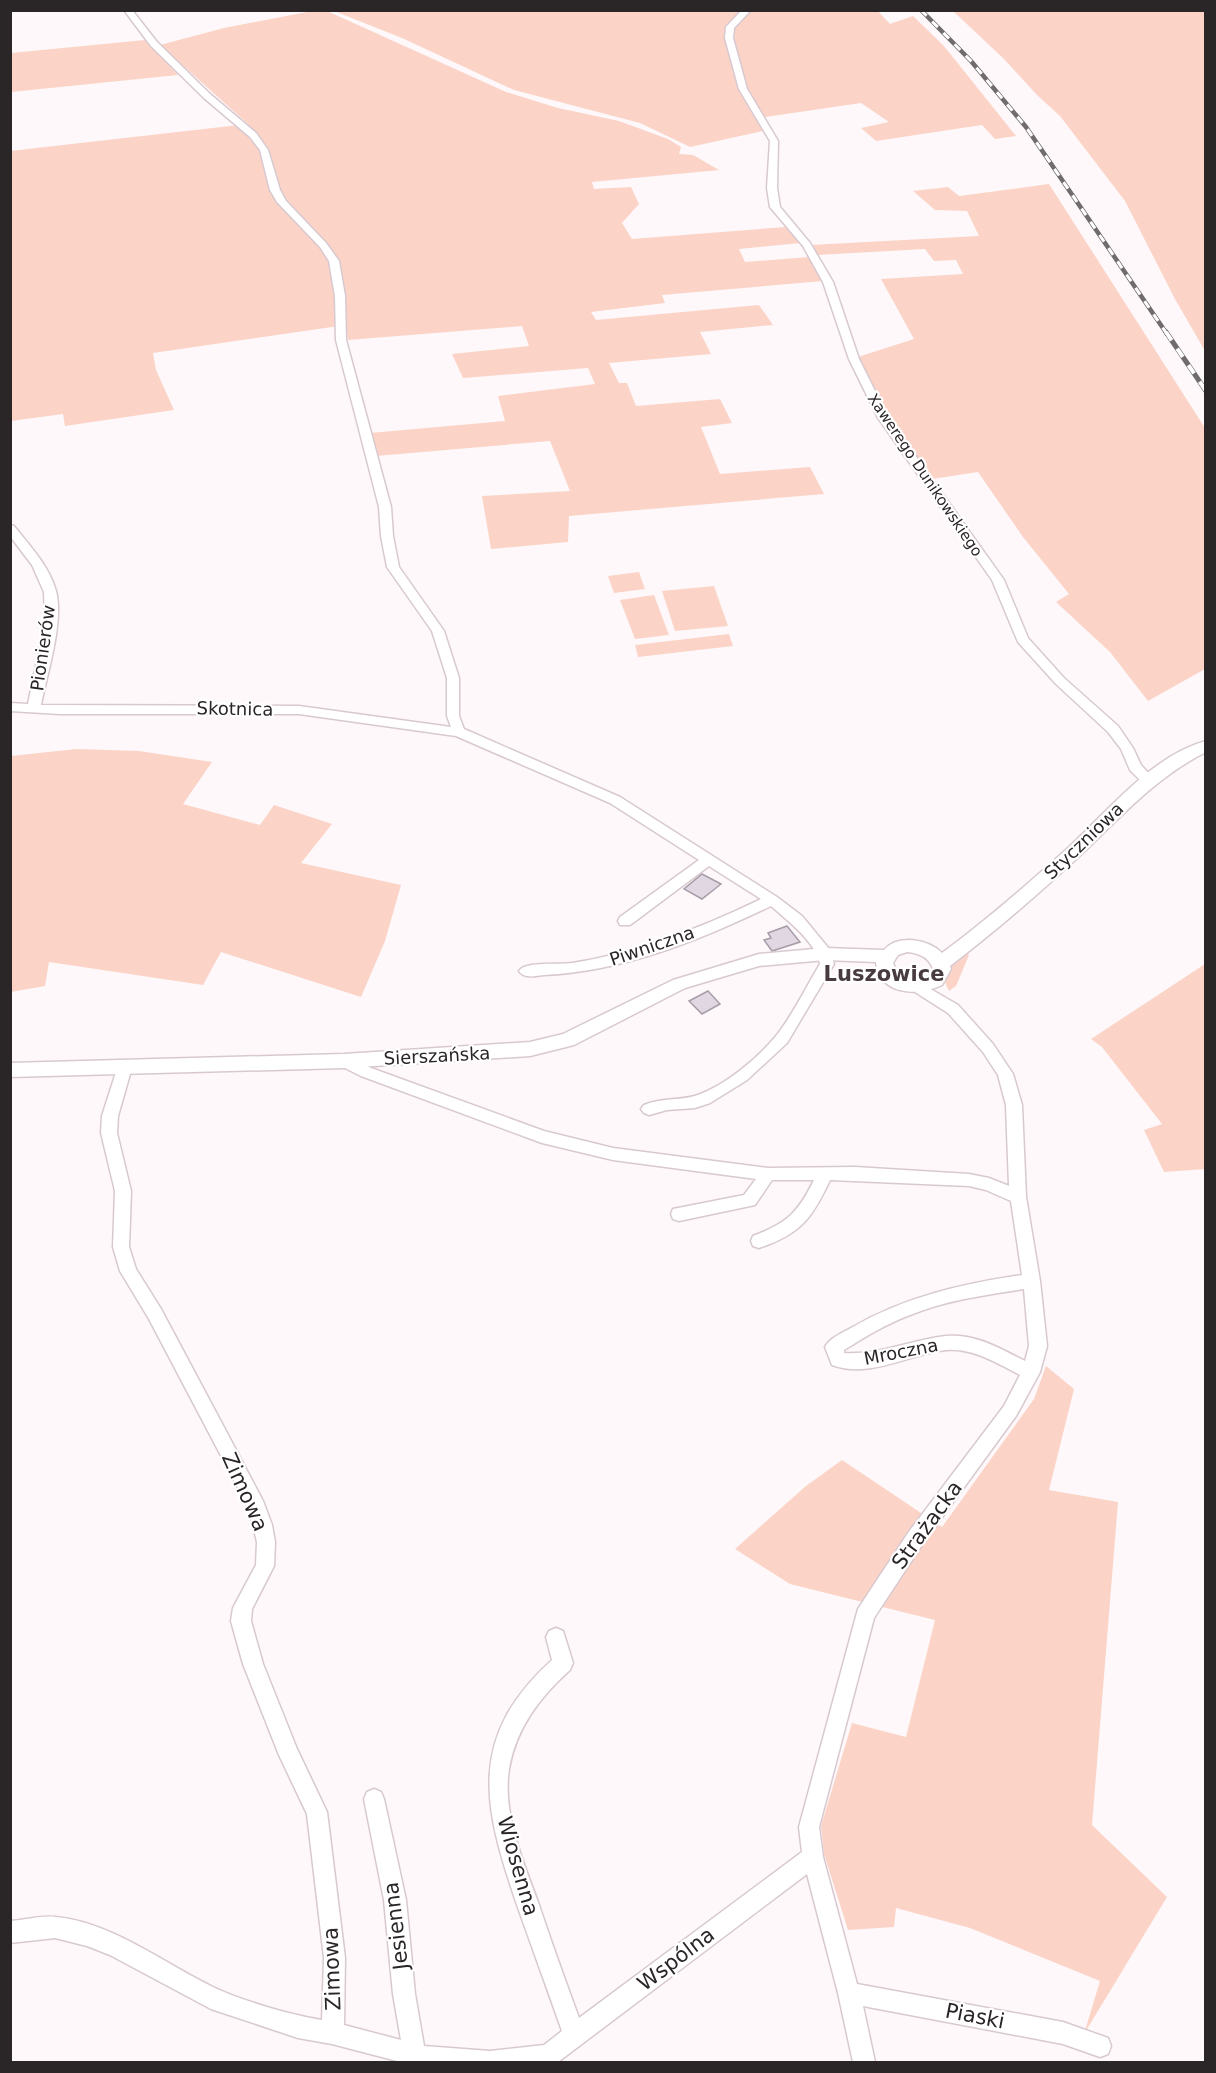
<svg xmlns="http://www.w3.org/2000/svg" width="1216" height="2073" font-family="'DejaVu Sans',sans-serif">
	<style>
		.green { fill: #fbd4c7 }
		.building { fill: #e1d7e3; stroke: #a79da9; stroke-width: 1.5 }
		.lines { fill: none; stroke-linecap: round; stroke-linejoin: round }
		.minor-casing { stroke: #d8c9d0; stroke-width: 3 }
		.tertiary-casing { stroke: #d8c9d0; stroke-width: 3 }
		.minor { fill: #fff; fill-rule: evenodd }
		.tertiary { fill: #fff; fill-rule: evenodd }
		.rail-far1-casing { stroke: #706b6d; stroke-width: 4.5 }
		.rail-casing { stroke: #706b6d; stroke-width: 5 }
		.rail-far1 { stroke: #fff; stroke-width: 3; stroke-dasharray: 8; stroke-linecap: butt }
		.rail { stroke: #fff; stroke-width: 4; stroke-dasharray: 10; stroke-linecap: butt }
		.labels { text-anchor: middle; stroke-width: 4.5; stroke-linejoin: round; paint-order: stroke }
		.far-street-label { font-size: 15px; fill: #2a2527; stroke: #fff }
		.street-label { font-size: 18px; fill: #2a2527; stroke: #fff }
		.quarter-label { font-size: 21px; font-weight: bold; fill: #473b40; stroke: #fff }
		.near-street-label { font-size: 21px; fill: #2a2527; stroke: #fff }
	</style>
	<rect width="100%" height="100%" fill="#fef8fa"/>
	<!-- green -->
	<path class="green" d="M877,10L890,24L913,16L944,46L1016,136L995,139L982,125L876,141L861,128L889,122L861,103L759,118L767,130L690,147L640,123L514,90L402,38L334,11Z
		M312,11H327L506,92L558,108L619,121L668,139L681,147L679,154L693,155L719,170L592,182L594,189L631,187L639,204L622,223L632,239L786,227L800,243L739,249L745,262L809,257L823,281L662,295L665,303L591,312L596,320L759,305L773,325L700,332L711,354L609,363L619,383H627L636,406L720,399L732,423L701,427L720,474L810,467L824,494L569,516L568,542L491,549L482,496L570,491L550,441L376,456L370,433L505,421L498,396L595,384L588,368L463,378L452,354L529,346L522,326L348,340L346,325L153,353L156,370L174,410L65,426L63,414L11,421L10,151L248,124L160,45L224,28Z
		M953,11H1205V351L1175,299L1125,201L1060,116L1037,95L1004,59Z
		M145,40L178,75L11,92V53Z
		M1049,184L1205,428V669L1148,701L1110,652L1056,602L1069,594L1023,537L978,472L932,479C902,437 879,405 858,357L914,339L881,279L963,274L956,260L934,261L925,249L817,255L811,245L979,236L967,211L935,210L913,191L948,187L959,196Z
		M639,572L645,589L614,593L608,576Z
		M714,586L728,626L675,631L662,591Z
		M654,595L669,635L635,639L620,600Z
		M729,634L733,646L638,657L635,645Z
		M76,749L139,751L212,762L183,804L260,825L274,805L332,824L301,863L401,885L385,941L361,997L221,952L203,985L49,962L45,986L11,992V756Z
		M966,952L969,955L956,986L949,991L943,978L945,967Z
		M1205,964V1169L1164,1172L1144,1130L1162,1124L1102,1047L1091,1039Z
		M1046,1366L1074,1389L1049,1490L1118,1502L1092,1825L1167,1897L1084,2034L1100,1981L970,1928L896,1908L894,1927L848,1930L824,1854L821,1826L852,1723L906,1737L935,1620L790,1584L735,1549L806,1486L842,1460L942,1527L1034,1399Z"/>
	<!-- building -->
	<path class="building" d="M702,874L721,884L702,899L684,889Z
		M787,926L800,942L772,951L764,940L771,938L768,933Z
		M708,991L720,1004L702,1014L689,1001Z"/>
	<g class="lines">
		<!-- minor casing -->
		<g class="minor-casing">
			<path id="minor" d="M124,10H132L157,42L210,94L256,133L268,150L280,190L286,201L326,243L339,261L345,296L346,340L391,507L393,536L399,567L444,631L459,678V716L464,729L620,797L777,897L802,916L830,950L834,964L787,1043L747,1080L710,1103L695,1108L667,1110L649,1115L644,1113L641,1109L644,1105C663,1097 682,1101 698,1095C726,1085 758,1058 776,1036C793,1015 806,987 820,964C815,941 788,921 771,906C700,940 622,972 544,975C535,976 524,979 519,971C525,961 560,965 572,963C637,953 701,928 761,899L709,866L630,925H620L618,921L620,917L699,860L610,803L456,736L299,714H60L10,711V703L28,704L45,621L44,592L32,565L10,536V525L14,526C30,546 49,566 56,591C64,622 47,673 41,705L299,706L451,727L447,716V678L432,631L387,567L381,536L379,507L336,340L335,296L329,261L320,247L277,202L270,190L260,150L250,137L204,98L151,46Z
				M742,10H751L734,28L733,38L747,89L778,141L777,188L780,207L810,243L833,282L859,359L888,417L1004,580L1028,638L1064,678L1118,726L1133,748L1141,765L1155,780L1153,783H1143L1130,770L1121,749L1108,732L1056,684L1018,642L992,580L878,418L849,359L823,282L803,246L770,207L767,188L770,141L739,89L725,38L726,27Z
				M920,983L958,1005L993,1044L1013,1074L1022,1105L1026,1197L1040,1281L1047,1346L1040,1372L1016,1416L922,1545L874,1618L819,1827L823,1857L857,1984L1063,2022L1108,2038L1111,2046L1108,2054L1100,2057L1063,2044L863,2006L875,2062H853L838,1993L807,1874L558,2062H401L332,2044L298,2038L211,2009L110,1955L87,1946L55,1938L10,1943V1921C25,1920 42,1915 56,1917C111,1922 165,1964 213,1987C242,2001 291,2015 322,2020L324,1958L307,1814L279,1755L243,1664L231,1621L233,1608L256,1565L257,1542L249,1509L149,1319L120,1271L113,1247L115,1191L101,1133L102,1116L119,1063H129L132,1067L118,1116L117,1133L131,1191L129,1247L136,1269L161,1309L235,1448L263,1501L272,1525L275,1542L274,1566L252,1609L251,1621L263,1664L297,1749L327,1812L345,1958L344,2025L401,2040L393,1994L384,1900L364,1799L367,1792L374,1789L381,1792L384,1799L406,1900L415,1994L424,2046L490,2051L544,2045L562,2031C547,1988 531,1945 516,1902C483,1805 467,1737 552,1660L546,1637L549,1631L556,1628L563,1631L573,1663L570,1670C540,1697 516,1728 509,1769C502,1813 523,1861 538,1902C551,1941 565,1980 579,2018L802,1852L799,1827L858,1609L908,1533L1004,1406L1020,1375C997,1363 973,1348 946,1350C909,1354 870,1379 832,1365L825,1347C830,1338 842,1333 851,1328C905,1297 961,1284 1022,1275L1011,1201L986,1190L969,1186L830,1180C812,1218 801,1234 759,1248L753,1246L751,1241L753,1236C787,1223 798,1213 814,1180H772L755,1205L679,1221L673,1219L671,1214L673,1209L744,1195L756,1179L613,1160L542,1143L361,1076L339,1065L336,1061L339,1057H349L371,1068L544,1131L613,1148L768,1168L855,1167L969,1174L989,1178L1009,1186L1006,1105L998,1075L983,1052L948,1013L915,992L913,988ZM1024,1289L1029,1346L1025,1361C1001,1349 975,1333 946,1336C911,1340 880,1355 844,1353V1350C865,1337 886,1324 910,1315C946,1300 986,1295 1024,1289Z"/>
		</g>
		<!-- tertiary casing -->
		<g class="tertiary-casing">
			<path id="tertiary" d="M1206,741V752C1158,776 1123,814 1086,850C1042,891 997,930 950,966L951,969L942,985C918,997 879,995 876,962L825,960L759,966L685,988L574,1045L530,1056L344,1068L10,1077V1063L344,1054L530,1042L563,1034L673,980L759,954L825,948L884,950C898,934 928,939 942,953C987,920 1028,884 1069,847C1108,811 1153,755 1206,741ZM907,952C919,953 929,957 933,969L929,977L913,980L897,973L893,963L898,955Z"/>
		</g>
		<!-- minor -->
		<use href="#minor" class="minor"/>
		<!-- tertiary -->
		<use href="#tertiary" class="tertiary"/>
		<!-- rail-far1 casing -->
		<g class="rail-far1-casing">
			<path id="rail-far1" d="M921,10L971,61L1026,127L1167,334"/>
		</g>
		<!-- rail casing -->
		<g class="rail-casing">
			<path id="rail" d="M1166,332L1206,391"/>
		</g>
		<!-- rail-far1 -->
		<use href="#rail-far1" class="rail-far1"/>
		<!-- rail -->
		<use href="#rail" class="rail"/>
	</g>
	<g class="labels">
		<!-- far-street labels -->
		<g class="far-street-label">
			<text transform="translate(925 475) rotate(56)" y="5">Xawerego Dunikowskiego</text>
		</g>
		<!-- street labels -->
		<g class="street-label">
			<text transform="translate(43 648) rotate(-82)" y="6">Pionierów</text>
			<text transform="translate(235 709) rotate(1)" y="6">Skotnica</text>
			<text transform="translate(1084 841) rotate(-44)" y="6">Styczniowa</text>
			<text transform="translate(652 946) rotate(-19)" y="6">Piwniczna</text>
			<text transform="translate(437 1056) rotate(-3)" y="6">Sierszańska</text>
			<text transform="translate(901 1352) rotate(-11)" y="6">Mroczna</text>
		</g>
		<!-- quarter labels -->
		<g class="quarter-label">
			<text x="884" y="981">Luszowice</text>
		</g>
		<!-- near-street labels -->
		<g class="near-street-label">
			<text transform="translate(245 1492) rotate(66)" y="7">Zimowa</text>
			<text transform="translate(927 1525) rotate(-54)" y="7">Strażacka</text>
			<text transform="translate(518 1866) rotate(74)" y="7">Wiosenna</text>
			<text transform="translate(396 1926) rotate(-97)" y="7">Jesienna</text>
			<text transform="translate(676 1959) rotate(-37)" y="7">Wspólna</text>
			<text transform="translate(332 1969) rotate(-92)" y="7">Zimowa</text>
			<text transform="translate(975 2016) rotate(11)" y="7">Piaski</text>
		</g>
	</g>
	<!-- border -->
	<rect width="1216" height="2073" fill="none" stroke="#2a2527" stroke-width="24"/>
</svg>
